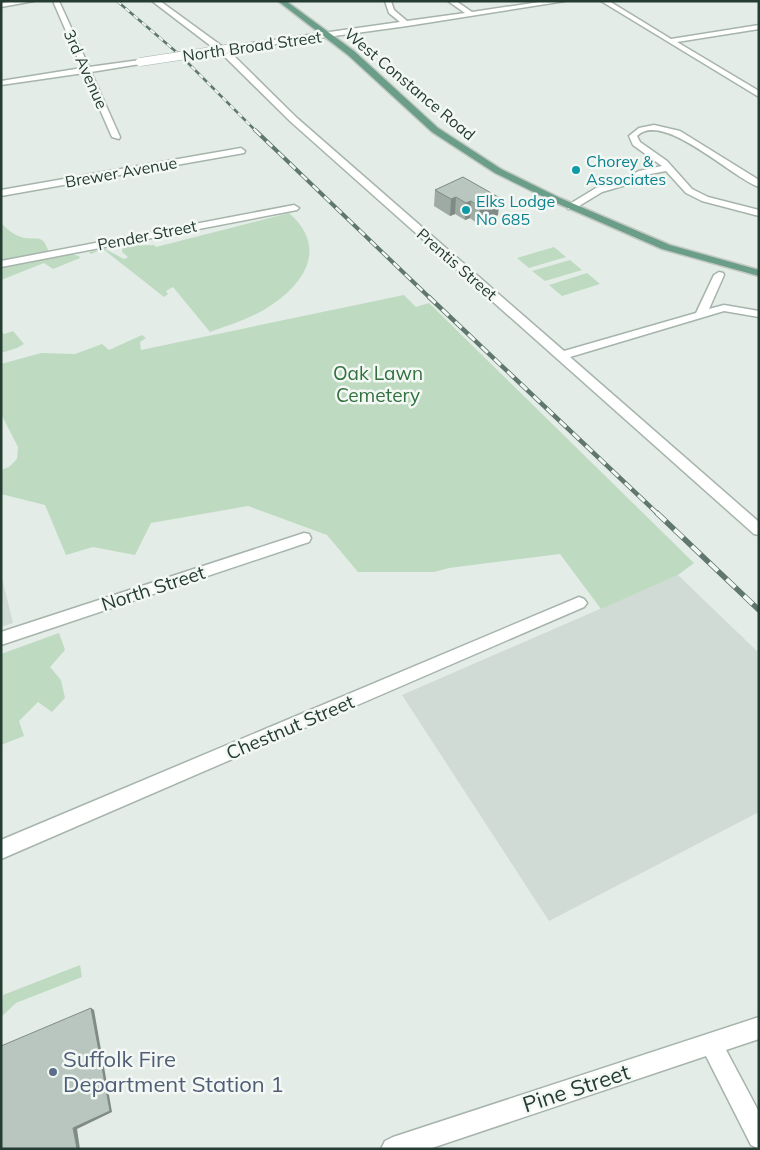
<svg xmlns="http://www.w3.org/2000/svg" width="760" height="1150" font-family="Mulish,sans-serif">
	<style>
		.built { fill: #d1dbd5 }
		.green { fill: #bedbc1 }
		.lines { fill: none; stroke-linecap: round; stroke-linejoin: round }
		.minor-casing { stroke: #a6b4ac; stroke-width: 3 }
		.major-casing { stroke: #c2c8c5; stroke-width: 3 }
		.minor { fill: #fff; fill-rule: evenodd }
		.major { fill: #6b9e88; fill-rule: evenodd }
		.rail-far3-casing { stroke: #5f776d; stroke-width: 2.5 }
		.rail-far2-casing { stroke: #5f776d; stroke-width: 4 }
		.rail-far1-casing { stroke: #5f776d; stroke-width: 4.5 }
		.rail-casing { stroke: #5f776d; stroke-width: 5.5 }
		.rail-far3 { stroke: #f3f8f5; stroke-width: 2; stroke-dasharray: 5.5; stroke-linecap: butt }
		.rail-far2 { stroke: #f3f8f5; stroke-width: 2.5; stroke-dasharray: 8; stroke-linecap: butt }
		.rail-far1 { stroke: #f3f8f5; stroke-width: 3; stroke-dasharray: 9; stroke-linecap: butt }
		.rail { stroke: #f3f8f5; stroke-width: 4; stroke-dasharray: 12; stroke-linecap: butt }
		.minor-bridge-casing { stroke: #a6b4ac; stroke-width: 9; stroke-linecap: butt }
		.minor-bridge { stroke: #fff; stroke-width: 8 }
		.wall { fill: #9eaaa4 }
		.shaded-wall { fill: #818b86 }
		.building { fill: #b8c6bf; stroke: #818b86 }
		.culture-dot { fill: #0f9aa8; stroke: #f3f8f5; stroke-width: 2 }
		.service-dot { fill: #5c6f8a; stroke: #f3f8f5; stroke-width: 2 }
		.labels { text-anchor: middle; stroke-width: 5; stroke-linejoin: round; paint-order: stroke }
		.far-street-label { font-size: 16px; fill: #243c31; stroke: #f3f8f5 }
		.far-culture-label { font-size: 16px; fill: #0d838f; stroke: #f3f8f5; text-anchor: start }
		.park-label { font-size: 19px; fill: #31703f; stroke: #f3f8f5 }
		.street-label { font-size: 19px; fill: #243c31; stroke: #f3f8f5 }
		.near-service-label { font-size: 22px; fill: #4e5e75; stroke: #f3f8f5; text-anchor: start }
		.near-street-label { font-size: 22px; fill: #243c31; stroke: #f3f8f5 }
	</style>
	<rect width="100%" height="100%" fill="#e3ece6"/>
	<!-- built -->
	<path class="built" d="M1,574L13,623L1,627Z
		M678,575L759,653V812L549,921L402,695Z"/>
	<!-- green -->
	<path class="green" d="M289,213C329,248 304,285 267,308C249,319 229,325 210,332L173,287L166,291L168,294L164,297L103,249L91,254L89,252L105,249L124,259L128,257L122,252L123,246L154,245L156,247Z
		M1,223C6,229 17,237 25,238C40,240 43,234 49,253L24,258V264L69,254L79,256L80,258L53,269L44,263L1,280Z
		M554,247L566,257L529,268L517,258Z
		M570,260L582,270L545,281L532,271Z
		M587,273L600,284L562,296L549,285Z
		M404,295L416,307L429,303L694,563L678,575L601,609L560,554L449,568L434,572H358L327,535L248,506L151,523L135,555L93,547L66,555L45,505L1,494V470L9,467L17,459L18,447L1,414V364L41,353L75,354L102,344L109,350L142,335L146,338L140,342L141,350Z
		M1,331L4,334L13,331L24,344L17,348L1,353Z
		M59,633L65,650L50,667L61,680L65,698L52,712L38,702L19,721L24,736L1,745V654Z
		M80,965L82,977L16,1003L1,1017L3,995Z"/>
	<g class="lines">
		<!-- minor casing -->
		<g class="minor-casing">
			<path id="minor" d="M14,1H34L1,7V3Z
				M53,1H59L89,67L140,60L144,62L140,64L91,72L120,137L119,139L112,137L84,73L1,85V81L82,68Z
				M152,1H160L230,52L297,118L564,351L696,313L714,275L719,272L723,273L724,275L709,309L724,305L759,311V317L724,311L570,357L759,522V535L754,534L291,122L224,56Z
				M385,1H391L394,10L407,21L465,13L448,1H456L472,12L546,1H565L407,26L239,49L235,47L239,45L400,22L389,13Z
				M601,1H609L671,39L759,25V29L677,42L759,91V97Z
				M654,125L680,131L759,180V187C732,178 663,110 637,136L640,142L667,161L692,189L708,197L759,210V216L702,201L686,193L666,171L645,175L626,185L602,192L574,209H568V205L596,188L620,181L639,171L662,166L633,145L629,136L639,128Z
				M241,148L245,151L244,153L1,196V190Z
				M294,205L299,208L297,210L1,267V261Z
				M304,533L309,534L311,538L309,542L1,645V632Z
				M579,597L584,599L587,603L584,607L1,859V840Z
				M759,1017V1039L726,1050L759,1112V1149L751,1145L706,1056L429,1149H381L385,1141L393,1137Z"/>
		</g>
		<!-- major casing -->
		<g class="major-casing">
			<path id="major" d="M278,1H286L354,51L438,128L501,169L560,198L670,245L759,270V276L662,249L554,202L495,173L432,132L348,55Z"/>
		</g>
		<!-- minor -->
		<use href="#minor" class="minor"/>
		<!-- major -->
		<use href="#major" class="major"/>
		<!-- rail-far3 casing -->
		<g class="rail-far3-casing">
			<path id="rail-far3" d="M117,1L181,56L256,131"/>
		</g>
		<!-- rail-far2 casing -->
		<g class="rail-far2-casing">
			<path id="rail-far2" d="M255,130L430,298"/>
		</g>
		<!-- rail-far1 casing -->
		<g class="rail-far1-casing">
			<path id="rail-far1" d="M429,297L658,514"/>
		</g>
		<!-- rail casing -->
		<g class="rail-casing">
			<path id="rail" d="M657,513L759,610"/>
		</g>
		<!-- rail-far3 -->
		<use href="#rail-far3" class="rail-far3"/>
		<!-- rail-far2 -->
		<use href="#rail-far2" class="rail-far2"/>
		<!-- rail-far1 -->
		<use href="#rail-far1" class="rail-far1"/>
		<!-- rail -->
		<use href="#rail" class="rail"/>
		<!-- minor-bridge casing -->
		<g class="minor-bridge-casing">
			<path id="minor-bridge" d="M140,62L239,47"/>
		</g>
		<!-- minor-bridge -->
		<use href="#minor-bridge" class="minor-bridge"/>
	</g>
	<!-- wall -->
	<path class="wall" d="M463,177L498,215L478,224L470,218L465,220L455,214L450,216L434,206L435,190Z"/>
	<!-- shaded-wall -->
	<path class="shaded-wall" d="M456,197L455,214L450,216L451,199Z
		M500,198L498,215L478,224L480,207Z
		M471,201L470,218L465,220L466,203Z
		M91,1008L94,1010L112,1112L77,1129L80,1149H77L73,1128Z"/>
	<!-- building -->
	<path class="building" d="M463,177L500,198L480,207L471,201L466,203L456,197L451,199L435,190Z
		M91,1008L110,1111L73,1128L77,1149H1V1046Z"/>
	<!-- markers -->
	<g class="culture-dot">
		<circle cx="576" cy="170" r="5"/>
		<circle cx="466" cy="210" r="5"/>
	</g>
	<circle class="service-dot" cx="53" cy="1072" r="5"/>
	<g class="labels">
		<!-- far-street labels -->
		<g class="far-street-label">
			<text transform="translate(252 46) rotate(-8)" y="6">North Broad Street</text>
			<text transform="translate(86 69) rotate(66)" y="6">3rd Avenue</text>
			<text transform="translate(410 84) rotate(40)" y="6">West Constance Road</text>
			<text transform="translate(121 172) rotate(-10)" y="6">Brewer Avenue</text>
			<text transform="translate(147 235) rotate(-11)" y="6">Pender Street</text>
			<text transform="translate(457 264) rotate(41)" y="6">Prentis Street</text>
		</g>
		<!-- far-culture labels -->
		<g class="far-culture-label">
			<text x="586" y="167">Chorey &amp;<tspan x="586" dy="18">Associates</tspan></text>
			<text x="476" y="207">Elks Lodge<tspan x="476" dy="18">No 685</tspan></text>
		</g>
		<!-- park labels -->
		<g class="park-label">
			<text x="378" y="380">Oak Lawn<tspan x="378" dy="22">Cemetery</tspan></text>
		</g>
		<!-- street labels -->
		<g class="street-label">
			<text transform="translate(153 588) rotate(-18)" y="7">North Street</text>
			<text transform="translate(290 727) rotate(-23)" y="7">Chestnut Street</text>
		</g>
		<!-- near-service labels -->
		<g class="near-service-label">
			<text x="63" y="1067">Suffolk Fire<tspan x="63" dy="25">Department Station 1</tspan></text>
		</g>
		<!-- near-street labels -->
		<g class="near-street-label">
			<text transform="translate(576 1088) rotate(-18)" y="8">Pine Street</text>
		</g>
	</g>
	<!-- border -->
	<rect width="760" height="1150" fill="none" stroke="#243c31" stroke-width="5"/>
</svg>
